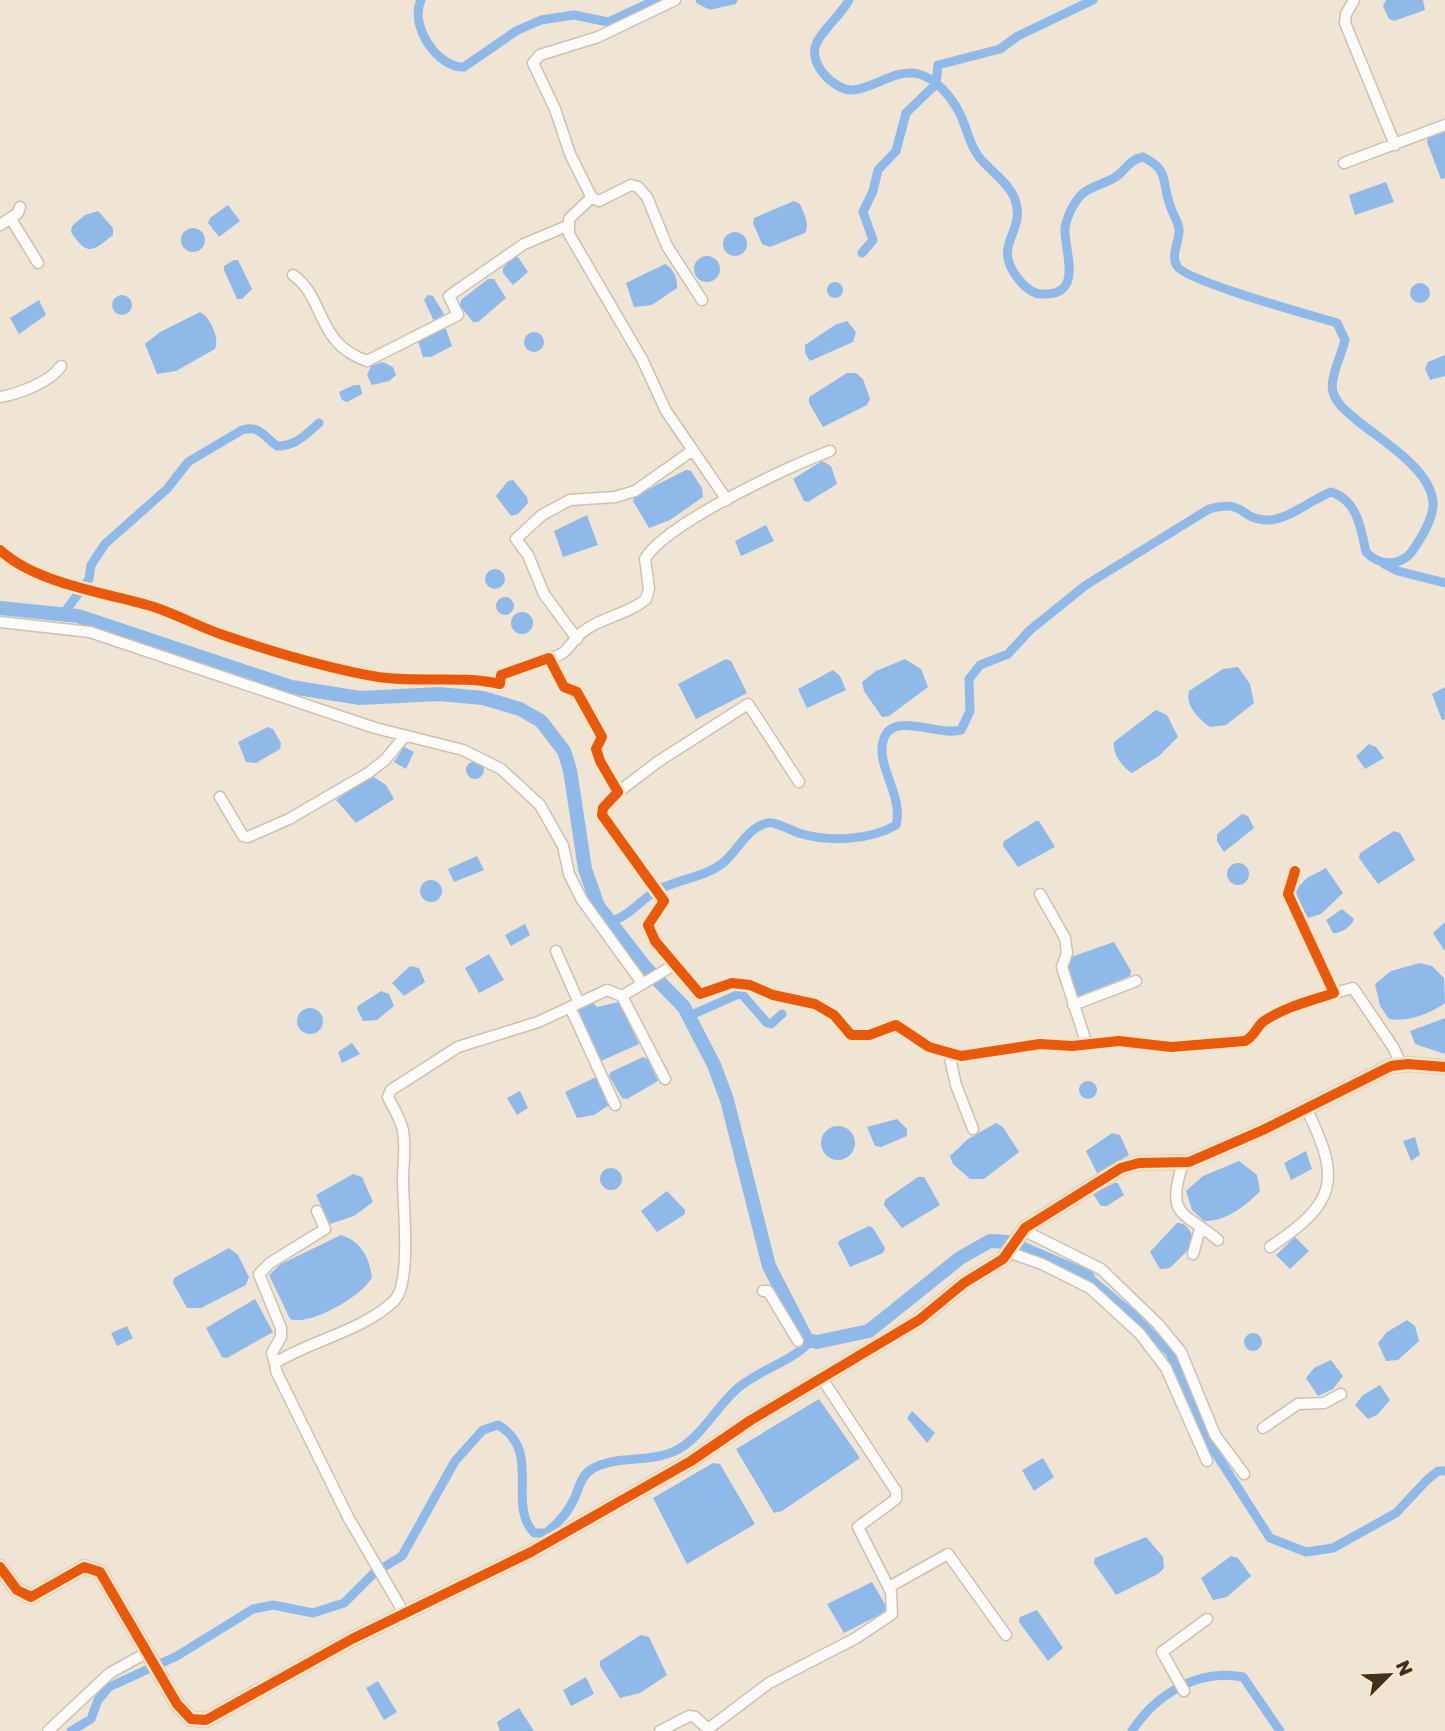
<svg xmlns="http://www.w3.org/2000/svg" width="1445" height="1731" font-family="'Golos Text',sans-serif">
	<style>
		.water { fill: #8fb9e9 }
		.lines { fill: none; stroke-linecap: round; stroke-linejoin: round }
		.canal { stroke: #8fb9e9; stroke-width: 9 }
		.river { stroke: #8fb9e9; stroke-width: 14 }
		.minor-casing { stroke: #cdc1b1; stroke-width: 13 }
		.tertiary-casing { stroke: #cdc1b1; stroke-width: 16 }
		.minor { stroke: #fdfbf9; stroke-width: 10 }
		.tertiary { stroke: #fdfbf9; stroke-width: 12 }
		.cycleway-casing { stroke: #fbe5c9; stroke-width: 15 }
		.cycleway { stroke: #e8590c; stroke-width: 10 }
	</style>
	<rect width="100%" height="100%" fill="#f0e4d4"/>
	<!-- water -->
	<path class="water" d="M1386,0H1423L1425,10L1394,21L1389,19L1383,6Z
		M1445,132V178L1441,179L1427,142L1428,138Z
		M1386,182L1394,202L1355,215L1349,195Z
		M794,201L800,204C804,214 810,223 805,233L770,247L762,244L753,223L754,218Z
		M228,205L240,221L219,237L208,223L210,218Z
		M98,211L113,228V235C92,252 87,256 71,232L72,226L85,215Z
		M181 240a12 12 0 1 1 24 0a12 12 0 1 1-24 0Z
		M723 244a12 12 0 1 1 24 0a12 12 0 1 1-24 0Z
		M694 269a13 13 0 1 1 26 0a13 13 0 1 1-26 0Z
		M513,257H518L528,272L513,285L503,273V268Z
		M234,260H238L252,289L242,299H237L224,270V266Z
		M665,264C673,268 678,279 677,288L652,305L634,307L626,283Z
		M488,279H494L506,298L478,322H473L460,306L461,300Z
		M827 290a8 8 0 1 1 16 0a8 8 0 1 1-16 0Z
		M1410 293a10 10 0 1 1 20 0a10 10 0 1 1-20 0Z
		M428,295L433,296L444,314L434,321L424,300Z
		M112 305a10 10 0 1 1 20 0a10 10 0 1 1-20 0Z
		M39,300L46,315L19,334L10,318Z
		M200,312C210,317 220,338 215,349L176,371L157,374L145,344L160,332Z
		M847,321L856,332L853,342L810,361L805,353V345L835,325Z
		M442,327L446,329L452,346L431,357H423L417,338Z
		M524 342a10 10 0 1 1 20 0a10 10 0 1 1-20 0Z
		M1445,355V376L1430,380L1425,369L1428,362Z
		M383,362L393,367L396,375L389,381L372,385L367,375L371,366Z
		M847,373H856L863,379L870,399L867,405L823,427L809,403V397Z
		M354,385H360L362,394L347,402L342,400L339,392Z
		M822,461L831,466L837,484L808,502L804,501L793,479Z
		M686,470L691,471L702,488L703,497L670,520L649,528L633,501L635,496Z
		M513,480L527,497L528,503L518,514L511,516L496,496L508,481Z
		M587,515L598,545L563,557L554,531Z
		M766,525L774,541L741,556L735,541Z
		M485 579a10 10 0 1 1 20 0a10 10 0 1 1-20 0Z
		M496 606a9 9 0 1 1 18 0a9 9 0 1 1-18 0Z
		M511 623a11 11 0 1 1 22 0a11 11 0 1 1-22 0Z
		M726,659L731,661L747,693L696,719L678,684Z
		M905,659L921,669L928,687L889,716L882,717L864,691L862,682L876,671Z
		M1238,667L1250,684L1254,703L1226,725L1210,727C1199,719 1185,706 1189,691L1223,669Z
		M833,670L840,676L846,690L807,708L798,689Z
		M1445,687V719L1442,720L1432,694Z
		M1156,710L1167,715L1178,737L1159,756L1132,773C1122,767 1112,753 1114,742Z
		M268,727L273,729L281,743L280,749L256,763L246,762L238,742Z
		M1369,744L1376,747L1384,758L1365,769L1356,756Z
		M404,747L414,752L406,769L394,762Z
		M466 770a9 9 0 1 1 18 0a9 9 0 1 1-18 0Z
		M371,775L386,785L394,799L356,823L336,800Z
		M1242,814L1248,816L1254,828L1224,852L1217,841V834Z
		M1036,821H1039L1055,847L1018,867L1003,846L1004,841Z
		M1394,831L1400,833L1415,860L1378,884L1359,858L1360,853Z
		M477,856L484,870L454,882L448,869Z
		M1227 874a11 11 0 1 1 22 0a11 11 0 1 1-22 0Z
		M1326,868L1343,893L1321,914L1308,918L1292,893L1307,878Z
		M420 891a11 11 0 1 1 22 0a11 11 0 1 1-22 0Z
		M1342,909L1354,919C1352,926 1341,934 1333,933L1326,920Z
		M1445,922V950H1444L1433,933Z
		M525,924L530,935L511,946L505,935Z
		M1114,942L1131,971L1130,976L1079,996L1076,994L1066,962L1068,958Z
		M489,954L504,980L479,993L465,968Z
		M1420,963L1432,966L1444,978L1445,1003C1430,1014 1408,1022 1389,1019L1380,1006L1375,984L1391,971Z
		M410,966L419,968L425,982L404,996L392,983Z
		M381,991L389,994L394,1006L377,1020L363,1021L357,1009L358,1006Z
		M592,1001L597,1007L619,1002L639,1044L601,1061L575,1011Z
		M297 1021a13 13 0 1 1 26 0a13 13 0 1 1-26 0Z
		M1445,1018V1054L1415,1044L1410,1031Z
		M352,1043L360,1054L342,1063L338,1052Z
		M643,1057L648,1059L658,1081L627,1099L622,1098L609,1076L611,1072Z
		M594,1078L599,1079L609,1105L594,1115L577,1118L565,1092Z
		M1079 1090a9 9 0 1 1 18 0a9 9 0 1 1-18 0Z
		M520,1091L528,1108L517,1115L507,1098Z
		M897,1119L907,1129V1136L881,1147L875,1146L867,1127Z
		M996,1123L1003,1127L1019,1152L984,1179H970L953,1164L950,1156L968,1139Z
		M821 1143a17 17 0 1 1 34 0a17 17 0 1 1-34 0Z
		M1112,1133L1120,1135L1129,1155L1097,1173L1086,1151Z
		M1415,1137L1420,1155L1411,1161L1403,1141Z
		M1306,1151L1312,1169L1291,1180L1284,1163Z
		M1239,1161L1257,1175L1260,1191C1246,1206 1225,1222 1204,1221L1192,1210L1186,1191L1203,1176Z
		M600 1179a11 11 0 1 1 22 0a11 11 0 1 1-22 0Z
		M353,1174L362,1177L373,1202L354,1216L330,1224L316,1195Z
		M918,1177H924L940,1205L902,1228L884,1205L885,1200Z
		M1114,1183H1118L1124,1195L1107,1206H1101L1093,1194Z
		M667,1191L685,1210V1214L657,1232L641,1211Z
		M1177,1223C1188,1222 1193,1235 1194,1244L1170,1268L1160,1269L1150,1252Z
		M869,1226L873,1228L885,1248L883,1253L850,1267L838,1243L840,1240Z
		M341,1235C361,1241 369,1257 372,1277C364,1295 309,1327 290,1319L269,1275L281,1264Z
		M1295,1237L1309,1251L1290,1269L1276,1255Z
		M229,1248L238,1255L249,1277L246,1285L201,1308H187L173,1283L174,1278Z
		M255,1299L273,1332L227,1358L222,1357L206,1328Z
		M1407,1320L1415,1326L1419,1341L1398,1360L1386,1361L1378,1343L1387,1332Z
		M127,1326L133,1338L117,1346L111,1333Z
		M1244 1342a9 9 0 1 1 18 0a9 9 0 1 1-18 0Z
		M1331,1360L1343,1376L1333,1389L1318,1396L1306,1378L1314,1368Z
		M1380,1385L1390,1400L1377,1415L1368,1419L1355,1405L1363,1395Z
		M819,1399L860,1458L782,1511L774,1513L736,1449Z
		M912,1411L935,1433L927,1443L907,1418Z
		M1043,1458L1054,1477L1034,1491L1022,1470Z
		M713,1463L720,1464L755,1524L687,1564L653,1498Z
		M1146,1537L1163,1557L1164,1568L1158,1574L1116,1595L1094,1563L1095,1558Z
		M1231,1556L1238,1558L1251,1576L1227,1597L1213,1600L1201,1578Z
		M872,1582L886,1606L885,1612L844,1633L827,1604Z
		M1037,1610L1063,1648L1048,1661L1019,1622L1020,1617Z
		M641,1635L649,1637L667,1675L640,1693L620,1698L600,1666V1661Z
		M586,1677L594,1694L571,1706L563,1690Z
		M378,1681L397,1712L384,1720L366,1688Z
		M519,1708L534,1731H500L497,1722Z"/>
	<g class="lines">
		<!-- canal -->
		<path class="canal" d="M421,0C409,25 437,68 464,67L516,31L541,20L574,15L608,22L656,0
			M700,0L710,5L733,0
			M862,253L873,240L863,212L873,191L878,170L896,151L906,113L936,84L938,65L1000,49L1018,36L1093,0
			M1384,564L1398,571L1445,583
			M64,613L89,579L91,565L105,544L167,489L188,462L242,430C261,425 264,437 277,446C296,446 305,435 319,423
			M612,921C632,915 642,897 660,889C680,879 708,876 724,862C739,849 747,828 767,823C777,821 792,832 802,834C830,842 871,840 896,825C904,795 874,764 884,738C894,711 940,737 961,730L970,711L969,679L980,665L1008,654L1030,630L1086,585L1209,509C1246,499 1238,518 1265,520C1286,522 1312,499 1331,492C1357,500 1361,528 1366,552C1381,568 1404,566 1415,547C1423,535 1434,516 1433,502C1430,467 1377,438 1353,417C1345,410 1336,403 1333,392C1329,379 1342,354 1345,340L1337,323C1314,316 1185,281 1177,266C1170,255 1180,241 1179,229C1178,221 1172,213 1170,205C1161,181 1170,170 1143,157C1128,160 1126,171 1114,178C1100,186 1084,187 1075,203C1070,210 1067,219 1065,227C1063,249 1086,296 1042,294C1033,294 1025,287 1020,281C988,243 1029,233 1014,197C1007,181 990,171 979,157C969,144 967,128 960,114C952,98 937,79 919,74C896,68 875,88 853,90C834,91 806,62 817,42C825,27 840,16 849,0
			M689,1016L741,993L767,1023L771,1024L782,1014
			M1088,1277L1132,1314L1170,1353L1204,1435L1270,1538L1306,1552L1333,1548L1396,1513L1427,1480L1438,1471H1445
			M71,1731L91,1719L98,1700L109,1687L177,1656L253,1609L273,1605L313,1613L344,1603L374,1573L402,1556L455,1461L483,1430L498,1425C543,1451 506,1503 534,1533H546C557,1524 567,1514 573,1501C579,1490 580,1476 592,1469C616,1455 649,1463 675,1451C702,1438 716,1406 739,1387C761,1369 791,1362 811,1341
			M1132,1731C1156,1694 1199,1668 1243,1677L1280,1731"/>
		<!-- river -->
		<path class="river" d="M0,608L78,616L291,687L360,698L439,694L483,698L520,709L541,721L564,751L570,770L585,869L598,906L645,967L684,1007L714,1065L727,1100L769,1266L807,1340L817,1342L869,1331L960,1258L990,1241L1007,1242L1088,1277"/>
		<!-- minor casing -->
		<g class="minor-casing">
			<path id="minor" d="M675,0L598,37L540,55L533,63L555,109L570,154L592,198L599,201L631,185L638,187L647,197L667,246L702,300
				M1354,0L1346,14L1345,23L1395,145
				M1344,163L1445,125
				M592,197L569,219V234L642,359L666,411L727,500
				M11,219L38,263
				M0,225L18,213L20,207
				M293,275C326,298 315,343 367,361L458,315L449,296L524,244L567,226
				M0,397C18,394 51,382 61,366
				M0,550C36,584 108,593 154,607C178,615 200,627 223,635C273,652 326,668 378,677C419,683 460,675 500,684L501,675L549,658L564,687L577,692L602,737L596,749L600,761L618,792L603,808L602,815L664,901L648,925L655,941L700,994L732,983L750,985L773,995L815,1004L834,1015L851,1035H869L896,1025L929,1047L961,1056L1040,1044L1072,1046L1119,1041L1171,1047L1245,1041C1255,1036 1256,1027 1264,1021C1285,1007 1310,1001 1334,993L1288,894L1295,871
				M0,622L90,632L375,728L463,750L501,769L540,805L563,846L569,874L582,900L643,984
				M577,639L544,594L528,555L516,539L542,515L570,500L615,497L635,491L693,450
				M549,658C566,655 567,648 578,636C596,618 628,615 646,599L649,589L645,559C665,524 789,466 830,451
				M618,792L659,761L748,704L799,782
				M220,797L243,836L248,837L289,819L368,773L385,760L405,736
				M1040,894L1065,938L1067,953L1062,967L1087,1045
				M556,951L579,1003
				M1334,993L1353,988L1393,1047L1401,1064
				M622,996L665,1079
				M1073,1005L1136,981
				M570,1007L615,1105
				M949,1054L956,1085L973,1129
				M1183,1163C1165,1218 1184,1211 1218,1240
				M1023,1230L1101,1269L1158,1324L1181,1352L1215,1435L1244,1474
				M1270,1247C1338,1202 1341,1179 1306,1108
				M1008,1252L1042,1264L1090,1288L1140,1334L1166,1368L1207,1461
				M1193,1254L1200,1229
				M763,1291H768L798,1341
				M275,1363L272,1353L281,1337V1328L259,1274L270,1263L325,1229L317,1211
				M1263,1428L1298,1404L1324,1403L1341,1394
				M889,1587L948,1554L1006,1635
				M404,1613L348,1517L276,1371L275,1363C312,1340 362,1331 394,1301C412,1283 403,1205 403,1180C403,1164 406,1147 403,1131C401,1119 393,1108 388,1097L391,1090L458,1047L538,1022L607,990L622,996L674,965
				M1184,1691L1162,1652L1207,1619
				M48,1731L110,1673L146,1653
				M660,1731L689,1716L695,1717L708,1729L769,1683L856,1638L892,1614L891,1592L858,1527L896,1499V1491L821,1377"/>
		</g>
		<!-- tertiary casing -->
		<g class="tertiary-casing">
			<path id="tertiary" d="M0,1567L17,1590L31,1597L84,1567L100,1572L177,1704L191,1719L206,1720L352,1639L531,1552L691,1461L751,1420L919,1320L964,1283L1003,1259L1025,1228L1121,1168L1139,1163L1189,1162L1263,1130L1391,1066L1408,1064L1445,1067"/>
		</g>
		<!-- minor -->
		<use href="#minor" class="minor"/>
		<!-- tertiary -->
		<use href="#tertiary" class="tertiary"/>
		<!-- cycleway casing -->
		<g class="cycleway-casing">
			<path id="cycleway" d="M0,550C36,584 108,593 154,607C178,615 200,627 223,635C273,652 326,668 378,677C419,683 460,675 500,684L501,675L549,658L564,687L577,692L602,737L596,749L600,761L618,792L603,808L602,815L664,901L648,925L655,941L700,994L732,983L750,985L773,995L815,1004L834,1015L851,1035H869L896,1025L929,1047L961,1056L1040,1044L1072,1046L1119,1041L1171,1047L1245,1041C1255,1036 1256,1027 1264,1021C1285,1007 1310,1001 1334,993L1288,894L1295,871
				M0,1567L17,1590L31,1597L84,1567L100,1572L177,1704L191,1719L206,1720L352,1639L531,1552L691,1461L751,1420L919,1320L964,1283L1003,1259L1025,1228L1121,1168L1139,1163L1189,1162L1263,1130L1391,1066L1408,1064L1445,1067"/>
		</g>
		<!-- cycleway -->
		<use href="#cycleway" class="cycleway"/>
	</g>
	<!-- north arrow -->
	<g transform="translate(1389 1675) rotate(66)" stroke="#fbe5c9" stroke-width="5" paint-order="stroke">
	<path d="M0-5L12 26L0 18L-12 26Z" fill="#3f311e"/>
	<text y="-10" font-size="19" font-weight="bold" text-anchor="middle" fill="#3f311e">N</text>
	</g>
</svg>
